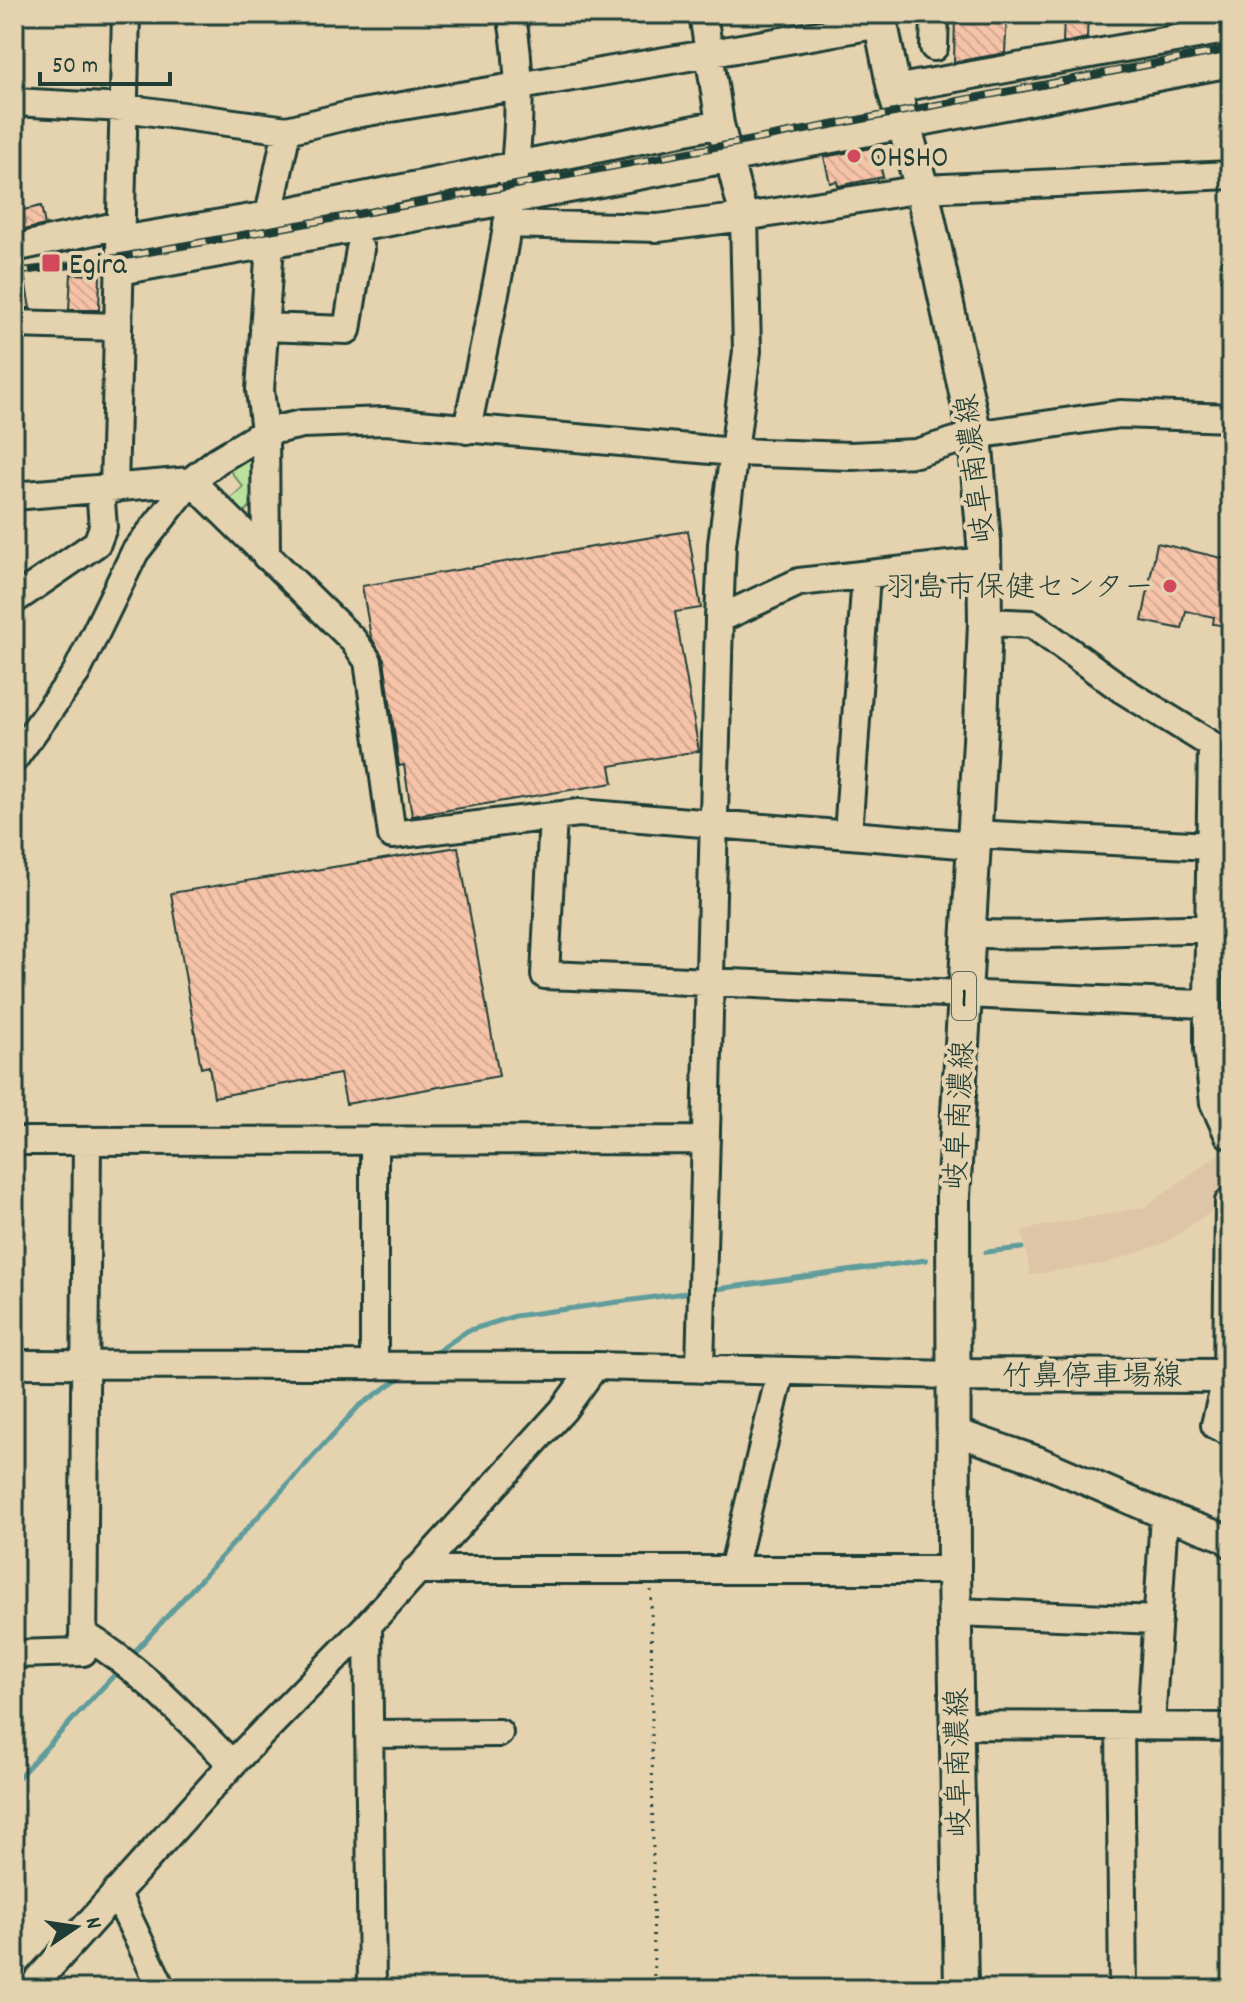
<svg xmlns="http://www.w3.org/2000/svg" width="1245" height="2003" font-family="Dekko,'Klee One',sans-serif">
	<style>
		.built { fill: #dec5a7 }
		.park { fill: #bbe19c; stroke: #6d8f68; stroke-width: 2 }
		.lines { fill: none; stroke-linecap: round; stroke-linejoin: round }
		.stream { stroke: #5f9c9b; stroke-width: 5 }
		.building { fill: url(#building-back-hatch); stroke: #1f3d34; stroke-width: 2 }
		.minor-casing { stroke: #1f3d34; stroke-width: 32 }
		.major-casing { stroke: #1f3d34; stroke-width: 38 }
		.path { stroke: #1f3d34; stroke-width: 3; stroke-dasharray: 2 6; stroke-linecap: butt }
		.minor { stroke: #e5d3b0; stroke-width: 26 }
		.major { stroke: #e5d3b0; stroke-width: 32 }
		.rail-casing { stroke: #1f3d34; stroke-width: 8 }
		.rail { stroke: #e5d3b0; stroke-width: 5; stroke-dasharray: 15; stroke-linecap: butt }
		.poi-dot { fill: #d1495b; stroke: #e5d3b0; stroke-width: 3 }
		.labels { text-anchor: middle; stroke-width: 8; stroke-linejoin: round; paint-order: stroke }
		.shield { fill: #e5d3b0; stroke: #5a6a59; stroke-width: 2 }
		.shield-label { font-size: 28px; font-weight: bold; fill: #1f3d34 }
		.poi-label { font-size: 30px; fill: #1f3d34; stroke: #e5d3b0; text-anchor: start }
		.street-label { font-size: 30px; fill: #1f3d34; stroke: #e5d3b0 }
	</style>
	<defs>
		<pattern id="building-back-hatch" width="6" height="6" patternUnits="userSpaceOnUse" patternTransform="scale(2)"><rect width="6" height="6" fill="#f6c2a8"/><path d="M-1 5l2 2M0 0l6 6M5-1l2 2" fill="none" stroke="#d2a891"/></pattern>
	</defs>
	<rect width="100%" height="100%" fill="#e5d3b0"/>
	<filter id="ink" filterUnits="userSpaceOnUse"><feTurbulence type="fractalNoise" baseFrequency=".0125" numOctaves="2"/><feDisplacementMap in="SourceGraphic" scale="16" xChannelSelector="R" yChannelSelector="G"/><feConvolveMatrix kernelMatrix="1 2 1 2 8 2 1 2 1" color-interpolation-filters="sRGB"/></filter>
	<g filter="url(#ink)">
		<!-- built -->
		<path class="built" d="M1221,942L1231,943V1129L1218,1101Z
			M1231,1145V1198L1165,1243L1108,1263L1030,1275L1022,1230L1145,1207Z"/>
		<!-- park -->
		<path class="park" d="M263,438L264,494L235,520L222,506L243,487L223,462Z"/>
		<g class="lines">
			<!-- stream -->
			<path class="stream" d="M986,1252L1022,1248
				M710,1290L926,1260
				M434,1354L467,1331L515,1316L692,1292
				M129,1658L359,1406L403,1376
				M14,1782L120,1669"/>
		</g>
		<!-- building -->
		<path class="building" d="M955,14H1007L1005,53L954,62Z
			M1064,14H1088L1087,38L1063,43Z
			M876,147L883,177L838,186L837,181L830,183L824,157Z
			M41,206L45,225L14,232V223L22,221L19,211Z
			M22,263L30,308H14V264Z
			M71,274L100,275L99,310H69Z
			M688,531L701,608L675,612L699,751L610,766L613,783L412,816L404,765L399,766L384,659L371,637L362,586Z
			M1157,543L1231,560V620L1228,619L1226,626L1213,624L1214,617L1186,611L1182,629L1142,621Z
			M458,847L499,1076L346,1104L340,1074L214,1097L209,1066L201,1068L171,893Z"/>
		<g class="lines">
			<!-- minor casing -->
			<g class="minor-casing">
				<path id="minor" d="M934,47L935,14
					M894,89L1231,29
					M14,102L124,108L287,130L350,115L881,24
					M269,215L287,130
					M507,224L658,228L744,217L720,124L703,14
					M120,240L269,215L720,124
					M14,248L121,225
					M120,271L511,200L1231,63
					M14,324L118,327
					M264,327L347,330L360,249
					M467,430C491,303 537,141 511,14
					M191,481L353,640L368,661L392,835L579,813L973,845
					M114,489L126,14
					M14,496L191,481
					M266,556L265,432L260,390L270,245
					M14,600L97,543L103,527L100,489
					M719,619L799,582L984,561
					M14,759L76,673L135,552L191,481L218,460L265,432L302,424L385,421L734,452L851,456L916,453L975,435L1120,414L1231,418
					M553,816L545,975C766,983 987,997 1208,1004L1212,745L1123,690L1032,624L985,622
					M973,834L1231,847
					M848,835L866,575
					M968,933C1055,939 1143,926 1231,929
					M1208,1004V1049L1214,1103L1228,1134
					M14,1141L706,1140
					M1229,1202L1227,1376L1215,1425L1231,1433
					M14,1364L595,1366L953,1375
					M374,1366V1140
					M700,1369L719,619L722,544L747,351L744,217L922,189L1231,175
					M955,1432L1037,1460L1164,1515L1223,1537L1231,1544
					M416,1570H954
					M733,1570L781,1371
					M955,1612L1158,1620
					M368,1625L372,1989
					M83,1634C140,1668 185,1717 232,1764
					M14,1654L83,1652L87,1141
					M956,1725L1231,1727
					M1120,1726L1123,1989
					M1151,1726L1164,1515
					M369,1734L499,1733
					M116,1892L162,1989
					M30,1989L232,1764L368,1625L563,1410L595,1366"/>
			</g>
			<!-- major casing -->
			<g class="major-casing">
				<path id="major" d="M879,14L894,89L922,189L975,435L984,542L985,622L981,724L953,1197L954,1570L961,1989
					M953,1375L1231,1376"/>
			</g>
			<!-- path -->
			<path class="path" d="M651,1590L654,1989"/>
			<!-- minor -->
			<use href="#minor" class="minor"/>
			<!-- major -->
			<use href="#major" class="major"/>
			<!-- rail casing -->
			<g class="rail-casing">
				<path id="rail" d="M14,272L88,263L468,194L1231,49"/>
			</g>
			<!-- rail -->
			<use href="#rail" class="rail"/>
		</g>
	</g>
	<!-- markers -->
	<g class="poi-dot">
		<circle cx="854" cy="156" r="8"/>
		<rect x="41" y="253" width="20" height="20" rx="4"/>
		<circle cx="1170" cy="586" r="8"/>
	</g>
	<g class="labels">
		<!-- shield labels -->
		<rect class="shield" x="952" y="972" width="24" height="48" rx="6"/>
		<g class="shield-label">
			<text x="964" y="1006">1</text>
		</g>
		<!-- poi labels -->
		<g class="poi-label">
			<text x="870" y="166">OHSHO</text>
			<text x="69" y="273">Egira</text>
			<text x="1154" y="596" text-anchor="end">羽島市保健センター</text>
		</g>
		<!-- street labels -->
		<g class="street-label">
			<text transform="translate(974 469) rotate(-97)" y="10">岐阜南濃線</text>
			<text transform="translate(958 1115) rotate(-87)" y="10">岐阜南濃線</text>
			<text x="1092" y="1385">竹鼻停車場線</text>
			<text transform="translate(957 1763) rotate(-91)" y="10">岐阜南濃線</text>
		</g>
	</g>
	<!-- margin -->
	<rect width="1245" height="2003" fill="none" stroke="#e5d3b0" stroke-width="48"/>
	<rect x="24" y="24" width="1197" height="1955" fill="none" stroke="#1f3d34" stroke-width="3" filter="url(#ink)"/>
	<!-- north arrow -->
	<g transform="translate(76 1927) rotate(77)" stroke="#e5d3b0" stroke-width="6" paint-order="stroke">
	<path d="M0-6L14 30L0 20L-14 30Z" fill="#1f3d34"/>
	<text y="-12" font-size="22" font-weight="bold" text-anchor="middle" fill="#1f3d34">N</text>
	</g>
	<!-- scale -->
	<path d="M40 72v12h130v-12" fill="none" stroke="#1f3d34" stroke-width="4"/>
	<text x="52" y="72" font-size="24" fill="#1f3d34" stroke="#e5d3b0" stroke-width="6" paint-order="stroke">50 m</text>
</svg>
